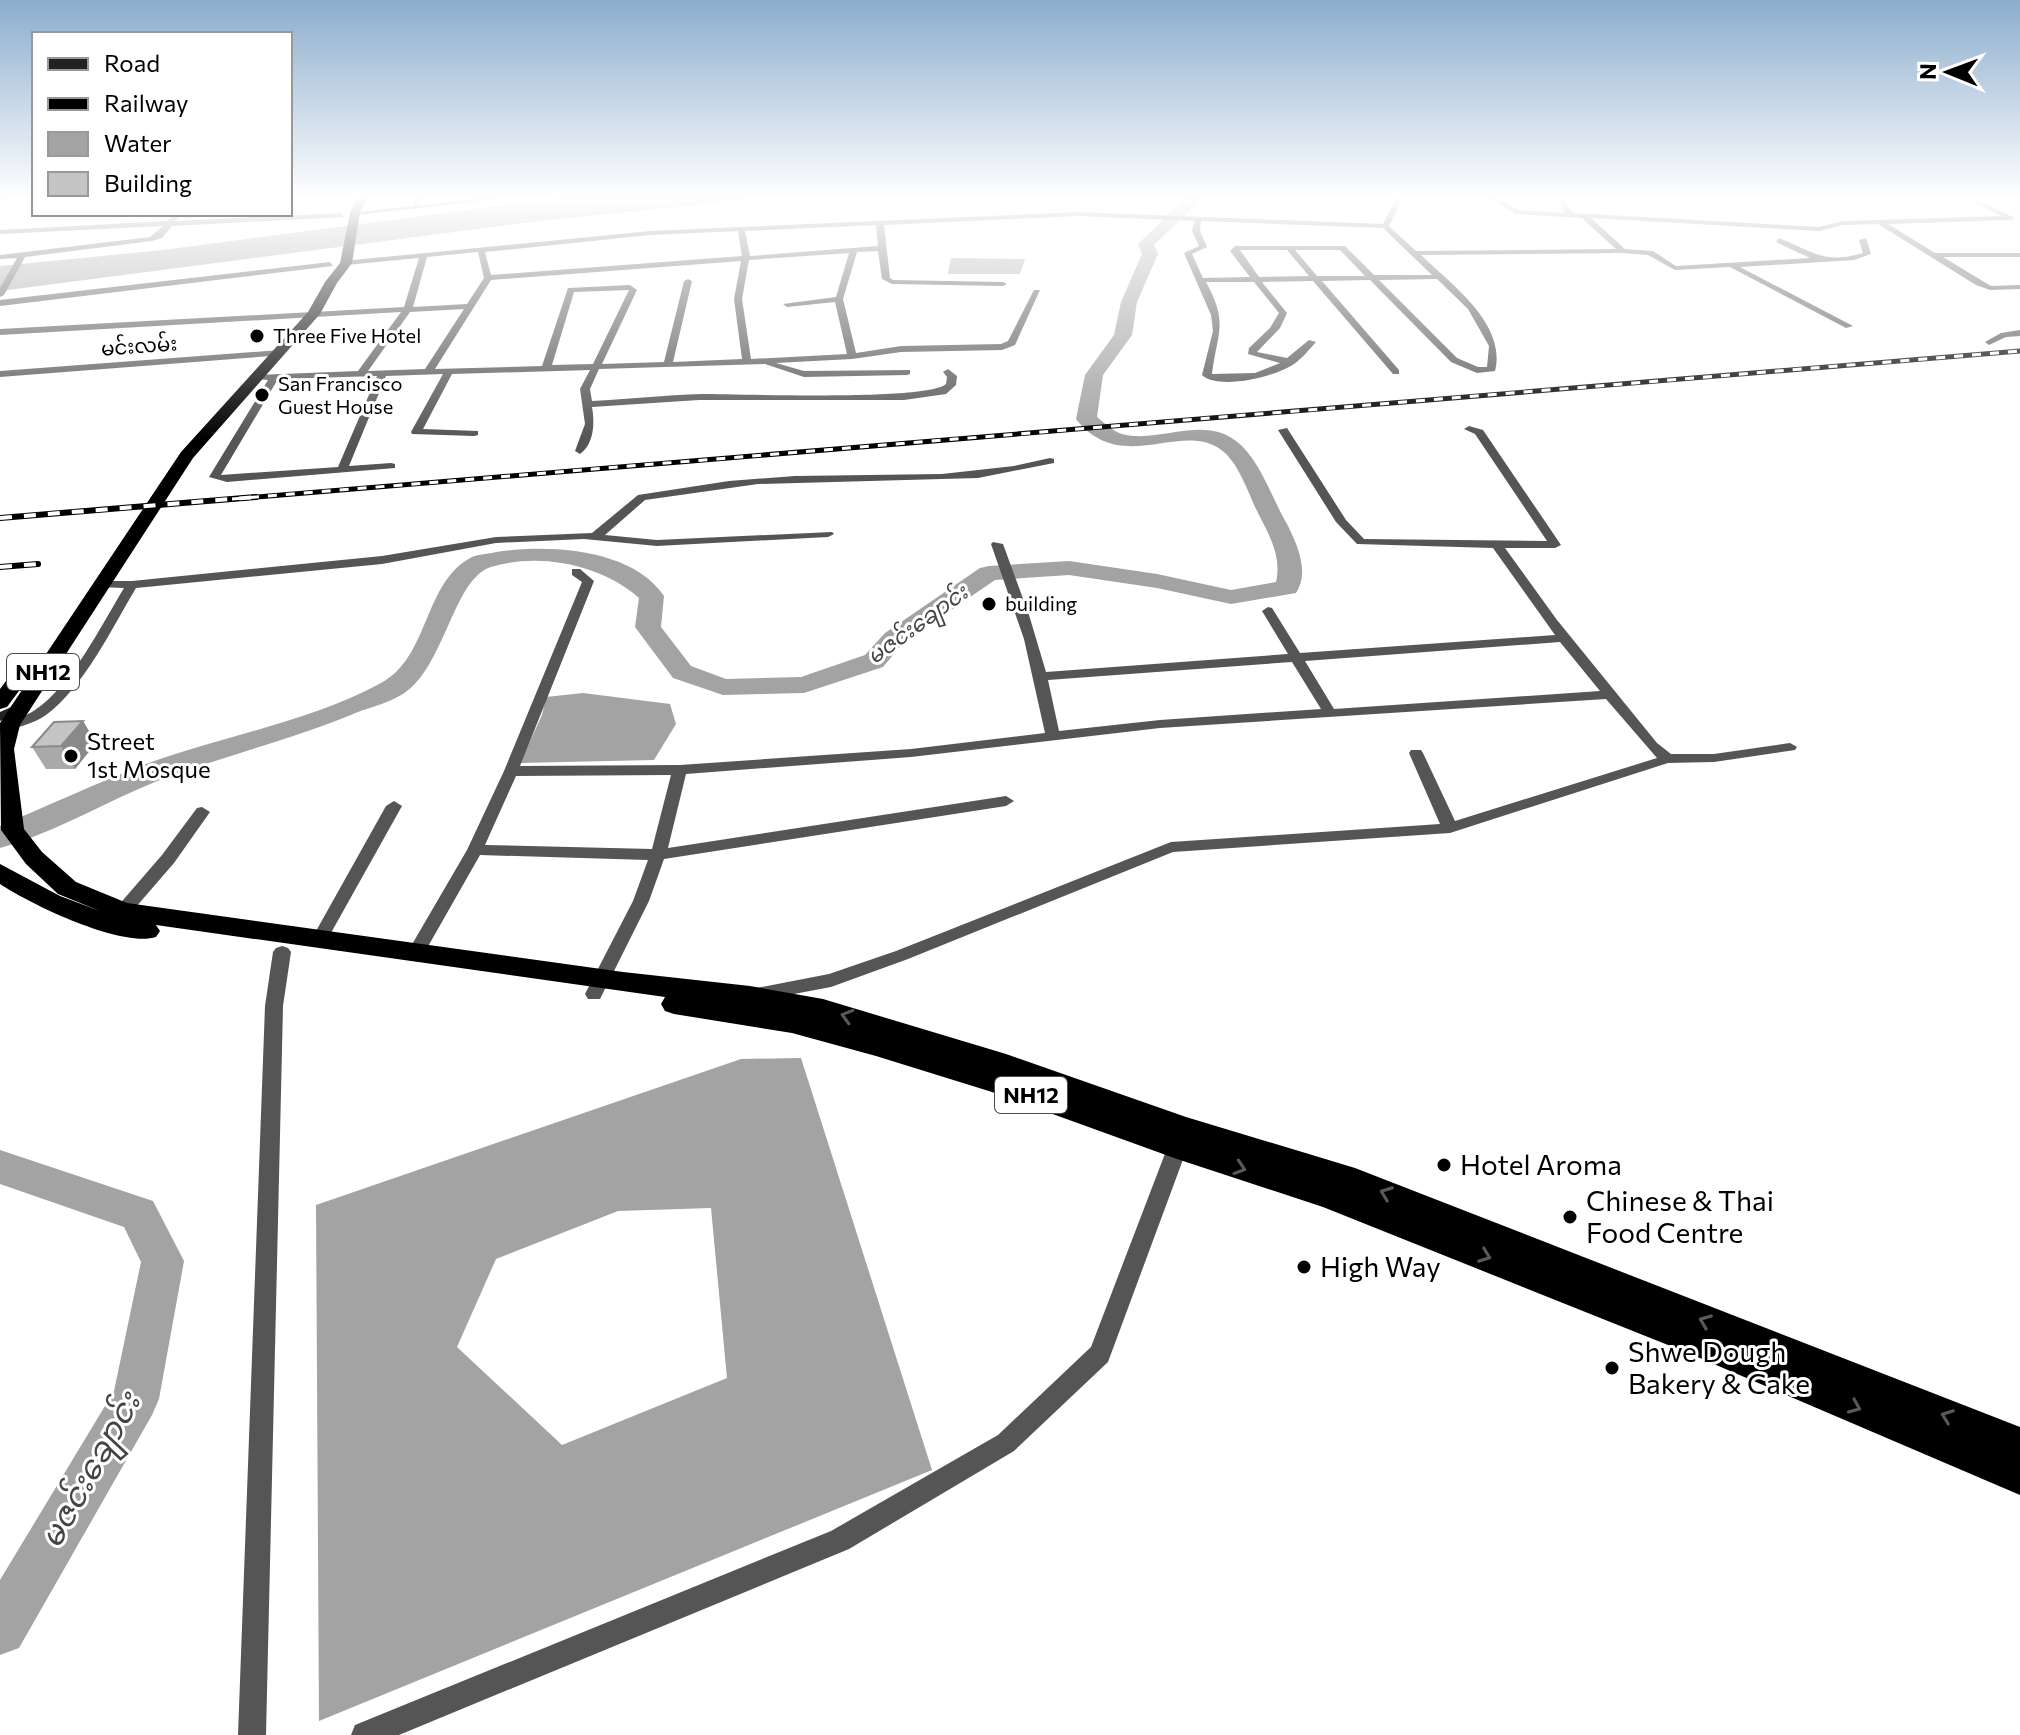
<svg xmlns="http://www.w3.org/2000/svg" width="2020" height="1735" font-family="Commissioner,'Noto Sans Myanmar',sans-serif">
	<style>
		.water { fill: #a3a3a3; fill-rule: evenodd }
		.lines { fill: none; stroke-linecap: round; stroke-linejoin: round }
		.river { fill: #a3a3a3; fill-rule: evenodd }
		.street { fill: #555; fill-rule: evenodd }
		.secondary { fill: #222; fill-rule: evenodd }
		.highway { fill: #000; fill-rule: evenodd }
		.rail-far1-casing { stroke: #000; stroke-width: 5 }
		.rail-casing { stroke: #000; stroke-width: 6 }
		.rail-far1 { stroke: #fff; stroke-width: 3; stroke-dasharray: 9; stroke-linecap: butt }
		.rail { stroke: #fff; stroke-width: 4; stroke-dasharray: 12; stroke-linecap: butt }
		.wall { fill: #a9a9a9 }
		.shaded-wall { fill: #898989 }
		.building { fill: #c4c4c4; stroke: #898989; stroke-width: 2 }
		.oneway { stroke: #595959 }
		.poi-dot { fill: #000; stroke: #fff; stroke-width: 3 }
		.labels { text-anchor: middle; stroke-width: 6; stroke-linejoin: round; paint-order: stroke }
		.far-poi-label { font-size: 20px; fill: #000; stroke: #fff; text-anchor: start }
		.far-street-label { font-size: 20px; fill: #000; stroke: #fff }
		.far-water-label { font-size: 22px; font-style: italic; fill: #444; stroke: #fff }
		.shield { fill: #fff; stroke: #4c4c4c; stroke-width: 2 }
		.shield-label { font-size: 22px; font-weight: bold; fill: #000 }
		.poi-label { font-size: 24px; fill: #000; stroke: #fff; text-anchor: start }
		.near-poi-label { font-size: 28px; fill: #000; stroke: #fff; text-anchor: start }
		.near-water-label { font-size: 32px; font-style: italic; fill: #444; stroke: #fff }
	</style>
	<rect width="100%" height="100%" fill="#fff"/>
	<!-- water -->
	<path class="water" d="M575,196H783L539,221L0,291V266L163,250Z
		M951,258L1025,259L1020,274H948Z
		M583,693L670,704L676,724L654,760L520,763L542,715L546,697Z
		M801,1058L932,1470L319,1721L316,1205L741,1059ZM711,1208L727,1378L562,1445L457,1347L496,1259L618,1211Z"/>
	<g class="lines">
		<!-- river -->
		<path class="river" d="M1187,196H1201V200L1154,245L1158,254L1137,302L1132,335L1103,375L1097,417C1104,423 1113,431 1122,434C1159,444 1201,415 1236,441C1260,459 1272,499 1287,524C1297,544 1310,572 1296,593L1231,604L1157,588L1069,575L995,580L903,643L883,667L804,693L723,695L673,678L635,627L639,598C602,565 540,552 491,567C453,579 445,667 403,694C390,702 372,707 358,712C296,738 231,754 168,777C111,798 58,832 0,848V826C48,806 96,783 146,764C223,736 309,722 381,683C430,657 423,582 472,557C479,554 488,554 496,552C547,544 632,548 664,596L661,627L691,666L726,679L801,677L865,655L885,633L980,568L989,566L1069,561L1157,574L1231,590L1276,582C1282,556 1269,535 1258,513C1248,493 1239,462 1220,449C1180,421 1121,476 1076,419L1085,375L1114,335L1121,302L1142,254L1138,244Z
			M0,1150L153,1201L184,1261L159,1399L152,1415L19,1648L0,1655V1580L114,1391L141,1262L124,1227L0,1184Z"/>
		<!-- street -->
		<path class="street" d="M0,196H32L0,200Z
			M417,196H424L418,209H412Z
			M1397,196H1404L1389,226L1416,251L1616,249L1582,218L1516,214L1486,196H1494L1518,210L1565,213L1554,196H1561L1573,213L1819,227L1843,221L2001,216L1972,201L1974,198L2015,218L2011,220L1888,224L1935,253H2020V257H1943L1991,286L2020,285V289L1990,290L1976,285L1878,224L1843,225L1819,231L1591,218L1625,249L1653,251L1676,266L1810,258L1776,242L1779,238C1812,251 1824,265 1863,253L1859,240L1866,238L1871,254L1854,260L1740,267L1853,326L1846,328L1730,267L1675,270L1648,255L1623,253L1421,255C1451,284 1507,324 1495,371L1477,373L1451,362L1370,280L1322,281L1399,370V374H1393L1313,281L1262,282L1287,313L1280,328L1257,352L1287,358L1309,340L1316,342C1310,349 1300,360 1294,364C1277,376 1219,391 1202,375L1213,331L1211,315L1184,253L1199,246L1192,231L1194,221L1078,216L884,225L890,278L893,280L1003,282L1007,284L1003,286L892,284L882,279L878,251L857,252L843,299L856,353L901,346L1001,344L1008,341L1034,290H1040L1015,345L1002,350L901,352L852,359L776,363L804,371L910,370V374L907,375L804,377L765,364L599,369L590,389L592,401C628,399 665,395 702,394C741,394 927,401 946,384L947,377L943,372L948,369L957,376L956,385L946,394L904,400H699L592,407C595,423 594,444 580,454L575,451L585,424L580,389L590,370L452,374L423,429L478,431V435L474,436L412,434L411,432L443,374L386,376L349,466L391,463L395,464V468L227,482L209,477L268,380L256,379V375L358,371L401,312L0,335V329L404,307L419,258L346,265L343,261L650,231L1078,212L1383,224ZM1201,221L1383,228L1432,275H1374L1345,246H1235L1230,251L1250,277L1203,278L1192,254L1207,247L1200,231ZM876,225L878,246L750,256L745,231ZM738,231L742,256L491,275L485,252L650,235ZM1240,250H1287L1309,276L1259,277ZM1295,250H1340L1365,276H1317ZM478,252L484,278L467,304L413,307L427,257ZM849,253L836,297L783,304L787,307L835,302L847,354L751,359L742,299L749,260ZM741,261L734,299L742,359L673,362L692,281L688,279L684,281L664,362L602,364L637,290L630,285L568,288L542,366L435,369L491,280ZM1437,279L1468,309L1489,346L1487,367H1478L1457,358L1379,280ZM1206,282H1254L1279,313L1270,328L1249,348L1248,354L1280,363L1255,373L1212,374C1217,332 1229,324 1206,282ZM629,290L593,364L552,365L574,292ZM464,309L425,369L368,371L410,312ZM377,376L338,467L221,475L278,379Z
			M341,213L344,217L172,226L162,238L152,241L25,257L4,295L0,297V288L17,258L0,259V255L150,237L163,226L0,234V230L167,221L174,216L178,218L175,221Z
			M330,262L333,266L0,306V300Z
			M2020,330V336L2006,337L1989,345L1985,342L2001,333Z
			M281,350L284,351V355L0,377V371Z
			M1469,426L1483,430L1561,545L1555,548H1505L1557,620L1657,743L1671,754H1714L1790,743L1797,747L1795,750L1714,762L1668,763L1450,833L1173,852L908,959L831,987L757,1001L751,999L748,994L751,989L829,974L896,951L1171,842L1440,824L1409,753L1411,750H1421L1423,753L1455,821L1657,758L1606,699L1160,728L911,757L686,774L668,848L1006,796L1014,801L1006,806L664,859L649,901L600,999H588L585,994L633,901L648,860L480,855L422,957H410L407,953L467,850L504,771L582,582L572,575V569H580L594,581L520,766L680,765L911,749L1045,733L1024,639L991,544L993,542L1003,544L1029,615L1046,672L1288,654L1262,611L1268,607L1272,608L1300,653L1555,635L1493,548L1357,544L1336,522L1278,430L1287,428L1346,520L1364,539L1547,541L1475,434L1464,429ZM1560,642L1600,691L1334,709L1305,661ZM1292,662L1321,709L1160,720L1059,731L1048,680ZM671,775L652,849L485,845L516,776Z
			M1050,458L1054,459V463L978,478L758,484L645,500L605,535L657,540L832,532L834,534L828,537L657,546L584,539L496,543L382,564L136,588C112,628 84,687 46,715C33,724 15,728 0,732V724C12,720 25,717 35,710C72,685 101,626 124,588L98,587V581H132L382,556L496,537L592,533L638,495L729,481L795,476L942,474L1014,466Z
			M394,801L402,806L327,940L325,944H313L311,940L386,806Z
			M202,807L210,812L174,863L129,915H117L115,911L117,907L162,855L197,808Z
			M282,946L288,948L291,952L283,1006L266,1735H238L265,1006L273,952L276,948Z
			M1181,1130L1188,1132L1191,1138L1108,1362L1014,1451L849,1549L399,1735H351L355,1725L831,1531L998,1435L1091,1347L1171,1138L1174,1132Z"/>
		<!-- secondary -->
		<path class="secondary" d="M502,196H526L355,215L351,213Z
			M18,704L23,705L25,708L23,711L0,721V712Z"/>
		<!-- highway -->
		<path class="highway" d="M358,196H368L360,213L352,263L337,283L320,314L193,458L20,725L14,749L24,829L42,852L76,882L127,903L623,972L750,986L823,999L1006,1054L1186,1117L1355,1168L2020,1427V1495L1688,1353L1323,1207L1177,1159L992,1092L876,1056L792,1033L674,1014L665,1011L661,1004L665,997L156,925L160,931L156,937C121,948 30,904 0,884V864L60,896L100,911L58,894L26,864L1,830L0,723L181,452L308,312L325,282L340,263L350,213Z
			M32,654L42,660L7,707L0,709V689L25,656Z"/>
		<!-- rail-far1 casing -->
		<g class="rail-far1-casing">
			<path id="rail-far1" d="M232,499L2020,351"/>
		</g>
		<!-- rail casing -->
		<g class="rail-casing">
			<path id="rail" d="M0,518L256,497
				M0,567L38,564"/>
		</g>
		<!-- rail-far1 -->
		<use href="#rail-far1" class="rail-far1"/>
		<!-- rail -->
		<use href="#rail" class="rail"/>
	</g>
	<!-- wall -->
	<path class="wall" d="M183,214H256L185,218Z
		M83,721L96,743L75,769H46L32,747Z"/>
	<!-- shaded-wall -->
	<path class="shaded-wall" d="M83,721L96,743L75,769L61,746Z"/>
	<!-- building -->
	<path class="building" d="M83,721L61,746L32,747L54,722Z"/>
	<!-- one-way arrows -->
	<defs><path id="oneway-chevron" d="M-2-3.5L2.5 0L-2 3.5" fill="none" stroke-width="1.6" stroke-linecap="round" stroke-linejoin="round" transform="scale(2)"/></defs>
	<g class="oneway">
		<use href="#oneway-chevron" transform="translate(847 1016) rotate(-164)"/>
		<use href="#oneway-chevron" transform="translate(1240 1168) rotate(18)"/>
		<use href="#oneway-chevron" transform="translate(1386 1193) rotate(-159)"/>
		<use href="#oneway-chevron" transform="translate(1485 1256) rotate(21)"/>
		<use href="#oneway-chevron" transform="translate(1705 1321) rotate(-158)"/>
		<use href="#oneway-chevron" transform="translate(1855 1407) rotate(23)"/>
		<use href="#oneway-chevron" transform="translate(1947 1416) rotate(-159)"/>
	</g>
	<!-- sky -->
	<linearGradient id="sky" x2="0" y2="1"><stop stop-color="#8cadcc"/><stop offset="0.45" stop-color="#fff"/><stop offset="1" stop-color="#fff" stop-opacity="0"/></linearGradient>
	<rect width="2020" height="439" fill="url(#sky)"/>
	<!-- markers -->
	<g class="poi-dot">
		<circle cx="257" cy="336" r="8"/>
		<circle cx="262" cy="395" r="8"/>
		<circle cx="989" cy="604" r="8"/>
		<circle cx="71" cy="756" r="8"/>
		<circle cx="1444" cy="1165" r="8"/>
		<circle cx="1570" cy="1217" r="8"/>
		<circle cx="1304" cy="1267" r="8"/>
		<circle cx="1612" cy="1368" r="8"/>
	</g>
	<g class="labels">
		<!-- far-poi labels -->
		<g class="far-poi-label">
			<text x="273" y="343">Three Five Hotel</text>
			<text x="278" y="391">San Francisco<tspan x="278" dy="23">Guest House</tspan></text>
			<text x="1005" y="611">building</text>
		</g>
		<!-- far-street labels -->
		<g class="far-street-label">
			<text transform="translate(139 346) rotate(-4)" y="7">မင်းလမ်း</text>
		</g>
		<!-- far-water labels -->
		<g class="far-water-label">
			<text transform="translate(917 624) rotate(-36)" y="8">မဇင်းချောင်း</text>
		</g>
		<!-- shield labels -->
		<g class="shield">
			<rect x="7" y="654" width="72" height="36" rx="6"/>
			<rect x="995" y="1077" width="72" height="36" rx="6"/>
		</g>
		<g class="shield-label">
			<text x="43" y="680">NH12</text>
			<text x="1031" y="1103">NH12</text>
		</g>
		<!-- poi labels -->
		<g class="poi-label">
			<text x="87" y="750">Street<tspan x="87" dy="28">1st Mosque</tspan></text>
		</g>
		<!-- near-poi labels -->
		<g class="near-poi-label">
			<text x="1460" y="1175">Hotel Aroma</text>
			<text x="1586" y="1211">Chinese &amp; Thai<tspan x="1586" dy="32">Food Centre</tspan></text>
			<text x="1320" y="1277">High Way</text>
			<text x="1628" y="1362">Shwe Dough<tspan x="1628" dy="32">Bakery &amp; Cake</tspan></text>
		</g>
		<!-- near-water labels -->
		<g class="near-water-label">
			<text transform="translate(90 1470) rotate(-61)" y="11">မဇင်းချောင်း</text>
		</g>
	</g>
	<!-- legend -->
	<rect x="32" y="32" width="260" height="184" fill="#ffffff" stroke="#999999" stroke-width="2"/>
	<rect x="48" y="58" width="40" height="12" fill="#222222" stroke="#999999" stroke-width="2"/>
	<text x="104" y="72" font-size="24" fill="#000000">Road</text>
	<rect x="48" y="98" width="40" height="12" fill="#000000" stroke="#999999" stroke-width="2"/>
	<text x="104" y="112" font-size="24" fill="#000000">Railway</text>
	<rect x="48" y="132" width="40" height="24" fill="#a3a3a3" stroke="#999999" stroke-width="2"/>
	<text x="104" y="152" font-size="24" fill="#000000">Water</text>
	<rect x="48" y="172" width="40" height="24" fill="#c4c4c4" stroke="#999999" stroke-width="2"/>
	<text x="104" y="192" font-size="24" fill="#000000">Building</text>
	<!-- north arrow -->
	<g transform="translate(1948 72) rotate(271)" stroke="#ffffff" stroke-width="6" paint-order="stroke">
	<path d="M0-6L14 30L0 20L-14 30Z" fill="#000000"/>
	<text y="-12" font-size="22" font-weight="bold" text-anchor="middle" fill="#000000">N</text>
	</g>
</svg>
